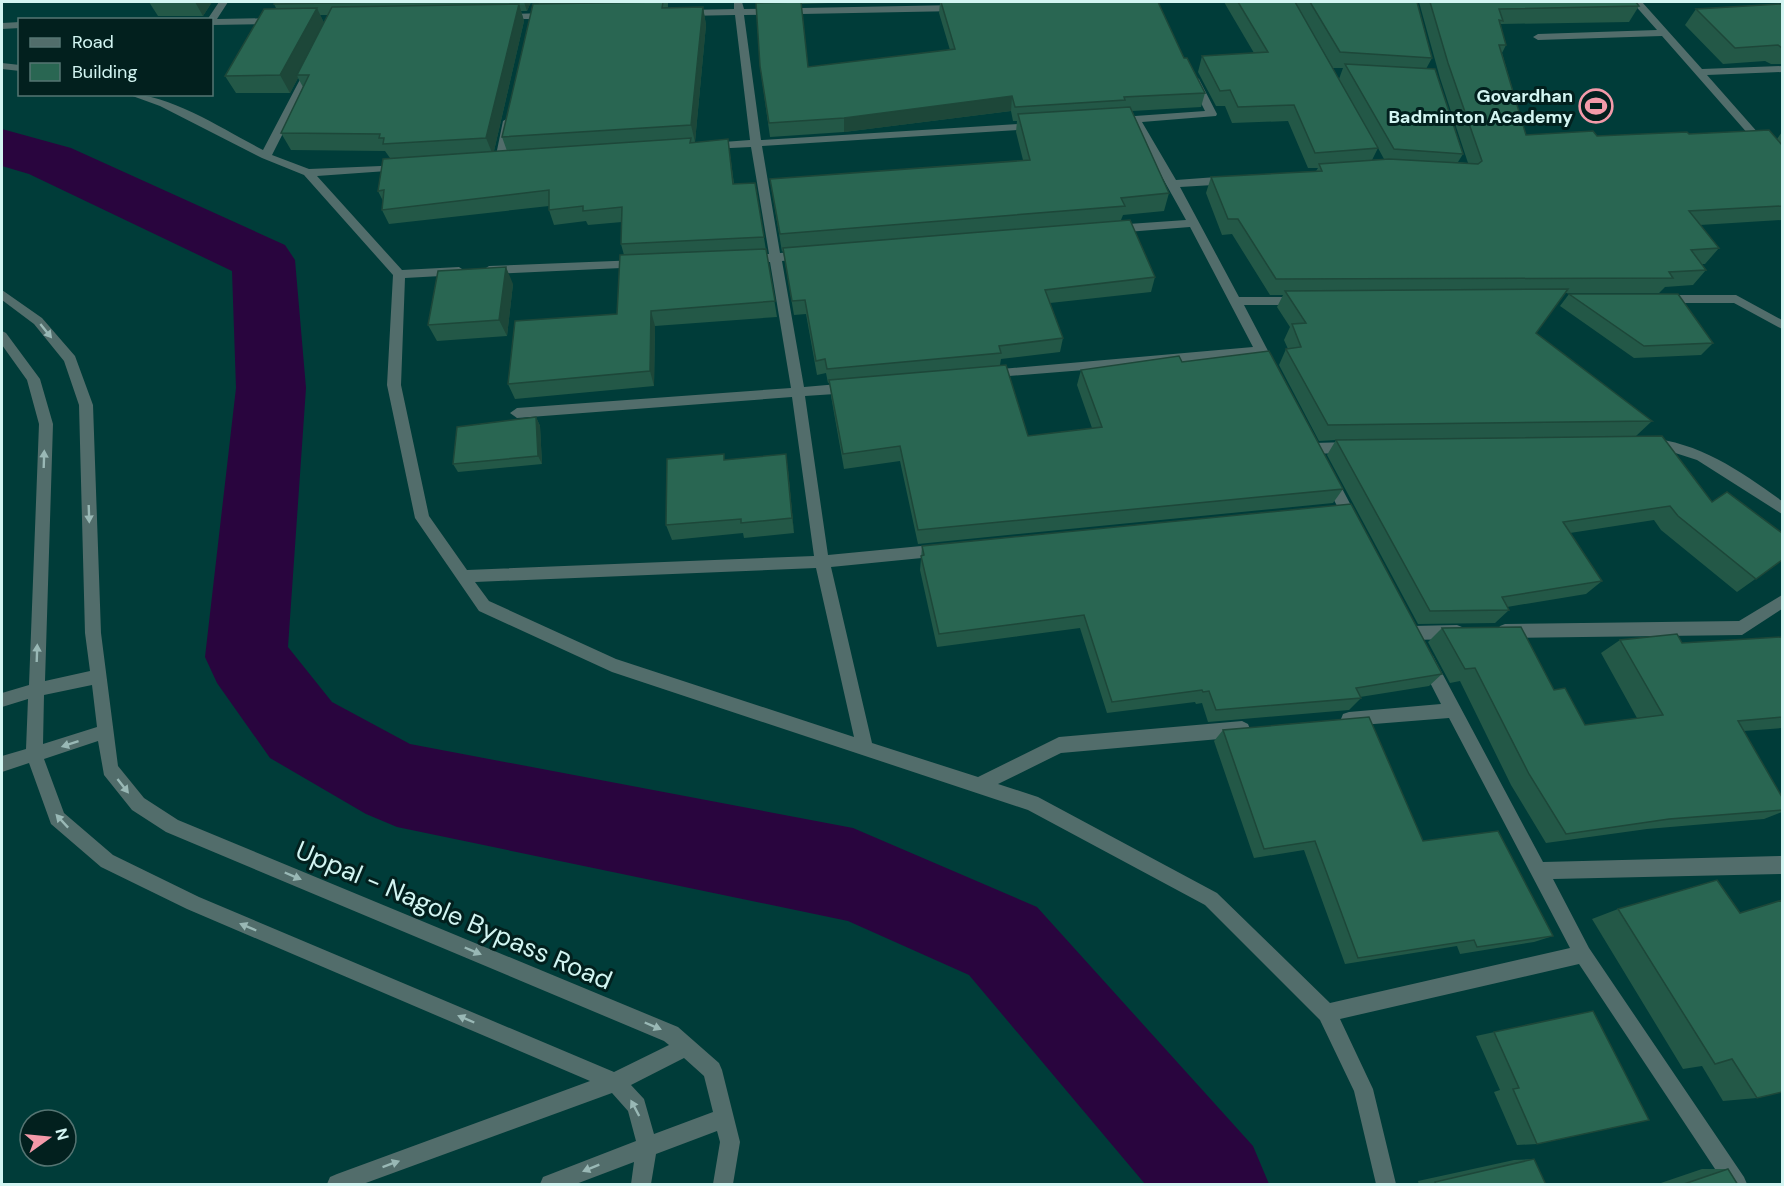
<svg xmlns="http://www.w3.org/2000/svg" width="1784" height="1186" font-family="'DM Sans',sans-serif">
	<style>
		.lines { fill: none; stroke-linecap: round; stroke-linejoin: round }
		.river { fill: #29053e; fill-rule: evenodd }
		.minor { fill: #526d6b; fill-rule: evenodd }
		.wall { fill: #235847; fill-rule: evenodd }
		.shaded-wall { fill: #1d4739 }
		.building { fill: #296652; stroke: #1d4739; stroke-width: 1.5 }
		.oneway { fill: #99b8b5 }
		.labels { text-anchor: middle; stroke-width: 6; stroke-linejoin: round; paint-order: stroke }
		.far-poi-label { font-size: 18px; font-weight: bold; fill: #d3f5f2; stroke: #02201e; text-anchor: end }
		.near-street-label { font-size: 26px; fill: #d3f5f2; stroke: #02201e }
	</style>
	<rect width="100%" height="100%" fill="#003c39"/>
	<g class="lines">
		<!-- river -->
		<path class="river" d="M2,129L71,148L285,245L295,260L306,388L288,647L332,702L410,744L853,828L1037,907L1253,1146L1269,1184H1145L969,975L848,921L397,827L366,814L270,758L217,683L205,657L236,388L232,271L29,174L2,166Z"/>
		<!-- minor -->
		<path class="minor" d="M219,2H228L217,19L277,18L282,21L277,24L212,25V20H207Z
			M734,2H742L744,9L958,5L963,8L958,11L744,15L761,140L1036,123L1041,126L1036,129L762,146L780,253L803,251L809,255L803,259L782,261L804,387L850,383L857,388L850,393L805,396L828,555L942,544L947,546L949,550L947,554L942,556L831,567L872,743L978,777L1059,737L1242,721L1248,724L1250,729L1248,734L1242,737L1061,753L998,784L1038,797L1217,893L1330,1003L1570,948L1449,718L1349,726L1343,724L1341,719L1343,714L1349,712L1441,704L1419,661L1421,656L1427,654L1433,656L1543,862L1782,856V874L1553,879L1589,948L1744,1177L1747,1184H1725L1579,964L1340,1019L1373,1089L1396,1184H1376L1354,1091L1320,1020L1205,905L1028,810L612,672L479,611L415,518L387,385L393,275L304,175L262,158L160,106L127,94C171,94 224,130 263,150L306,68L315,66L316,68L272,155L309,169L405,165V169L401,170L317,176L402,270L459,267L465,271L459,275L405,278L401,385L429,516L467,570L814,556L792,397L517,418L510,413L517,408L791,388L770,262L750,263L744,259L750,255L769,254L751,147L710,149L705,146L710,143L750,140L735,15L685,16L680,13L685,10L734,9ZM816,568L854,737L616,659L489,601L475,582Z
			M1632,2H1642L1702,69L1782,66V72L1707,75L1782,160V169L1778,168L1662,36L1538,40L1533,37L1538,34L1657,30Z
			M502,14L550,13L555,16L550,19H499L497,17Z
			M20,22V28L2,29V23Z
			M2,63L20,65V71L2,69Z
			M1194,76L1199,79L1217,114L1216,116L1142,122L1176,180L1230,176L1236,180L1230,184L1180,187L1239,297H1301L1307,301L1301,305H1244L1278,370L1277,373H1267L1258,356L985,378L984,375L985,372L990,370L1253,347L1190,227L1114,233L1108,229L1114,225L1186,220L1132,123H1126L1121,120L1135,116L1205,111L1189,79Z
			M508,118L513,121L505,160L500,163L495,160L503,121Z
			M639,260L645,264L643,267L489,274L483,270L489,266Z
			M2,290L42,318L75,356L93,405L101,633L118,766L144,798L178,820L678,1027L719,1063L722,1070L740,1142L733,1184H713L720,1142L717,1131L656,1154L651,1184H631L634,1162L576,1184H540L543,1177L636,1141L628,1111L612,1093L363,1184H327L330,1177L337,1174L590,1081L187,909L101,867L51,824L29,763L2,772V756L26,749L28,699L2,707V693L29,685L39,424L27,380L2,345V331L6,333L40,379L53,424L45,681L90,671L85,633L79,405L64,361L34,324L2,300ZM92,685L97,727L43,744L44,695ZM98,741L104,775L132,810L166,832L664,1041L669,1045L614,1072L199,897L113,855L64,813L44,759ZM684,1058L704,1076L713,1112L654,1134L644,1099L631,1085Z
			M1664,295H1736L1782,320V329L1734,303H1664L1658,299Z
			M1647,438C1700,442 1740,471 1782,501V514L1697,460L1666,450L1642,447L1640,443Z
			M1350,442L1357,447C1351,455 1312,456 1306,448L1313,443Z
			M1330,473L1335,475L1357,517L1359,521L1357,525H1347L1323,479Z
			M1782,595V609L1742,635L1505,638L1500,636L1497,631L1500,626L1505,624L1739,621Z
			M1457,625L1462,627L1465,632L1462,637L1457,639L1412,640L1407,638L1404,633L1407,628L1412,626Z"/>
	</g>
	<!-- wall -->
	<path class="wall" d="M149,2H212L203,16H158Z
		M275,2H531L527,11H521L524,21L494,151H507L502,137L539,3L538,2H668V8L703,7L706,25L695,142L692,143L730,154L734,184L755,183L777,317L655,326L654,386L515,399L508,384L617,314L624,255L621,244L622,222L588,225L586,221L554,225L549,210V206L389,224L382,210L383,201L378,191L390,158L385,151L291,150L281,133L303,87L298,78L290,93H236L225,76L276,8L274,4ZM320,15H328L324,23Z
		M756,2H855L801,4L808,67L950,50L939,13L940,3H937L936,2H1158L1184,58L1205,93L1201,107L1132,111L1169,193L1164,211L1123,215L1121,220L1155,277L1151,292L1050,303L1063,338L1060,352L1001,359L1000,365L1028,436L1092,428L1077,385L1081,370L1182,362L1343,489L1333,503L918,544L900,461L844,469L831,396L830,382L828,383L826,373L817,375L806,314L794,315L783,251L782,252L770,179L1023,160L1016,132L1017,121H1013L1011,111L844,132L770,137L760,66Z
		M1224,2H1295L1339,79L1343,68H1333L1295,2H1417L1432,58L1426,69L1463,154L1458,162L1468,163L1440,78L1419,2H1636L1639,6L1629,22L1501,24L1500,26L1506,45L1502,53L1526,135L1597,136L1689,134L1777,139L1782,132V220L1700,225L1719,248L1705,264H1702L1706,270L1693,285L1665,287L1659,293H1565L1536,333L1652,421L1636,436L1712,502L1782,560L1737,592L1661,530L1654,520L1570,533L1602,581L1586,594L1507,607L1509,610L1495,623L1418,624L1327,455L1336,440L1319,441L1279,365L1286,349H1288L1284,340L1290,327L1277,307L1283,295H1270L1232,234L1222,235L1206,193L1211,177L1316,171L1318,168H1308L1288,121L1232,123L1225,106H1216L1198,72L1202,56L1254,53ZM1378,148L1384,159L1372,160Z
		M1782,4V64H1771L1765,61L1723,64L1685,25L1696,9Z
		M513,284L507,336L437,341L428,325Z
		M1569,294L1713,343L1701,355L1634,358L1560,306Z
		M536,417L540,426L542,464L458,472L453,464Z
		M788,470L794,533L744,538L743,533L672,540L666,525Z
		M922,546L1442,674L1429,686L1360,697L1361,698L1349,710L1208,722L1202,703L1196,704L1195,702L1107,713L1080,628L937,647L920,570Z
		M1442,628L1554,690L1585,725L1637,718L1601,653L1620,640L1682,643L1782,637V728L1744,731L1782,797V812L1764,819L1647,829L1546,843L1511,785L1460,681L1450,683L1428,642Z
		M1223,730L1423,841L1553,936L1534,942L1460,954L1457,946L1345,964L1304,850L1254,858L1214,741Z
		M1717,880L1757,1098L1723,1101L1702,1066L1683,1069L1592,919L1618,909Z
		M1593,1011L1537,1144L1517,1145L1494,1092L1500,1090L1476,1036Z
		M1534,1159L1546,1185H1419L1418,1181L1514,1160Z
		M1702,1169H1728L1738,1185H1655Z"/>
	<!-- shaded-wall -->
	<path class="shaded-wall" d="M195,2H212L203,16Z
		M524,2H531L527,11Z
		M519,4L524,21L493,155L486,138Z
		M703,7L706,25L695,142L691,125Z
		M317,8L325,25L297,75L298,78L290,93L280,75Z
		M1012,96L1011,111L844,132V118Z
		M506,267L513,284L507,336L499,320Z
		M651,311L655,326L654,386L650,371Z
		M536,417L540,426L542,464L538,456Z
		M786,454L788,470L794,533L792,518Z"/>
	<!-- building -->
	<path class="building" d="M275,2H388L274,4Z
		M663,2L662,8L703,7L691,125L502,137L533,4Z
		M801,2L808,67L955,49L941,2H1158L1184,58H1187L1205,93L1124,97L1125,100L1015,107L1012,96L844,118L769,123L760,66L756,3Z
		M1238,2H1295L1378,148L1315,153L1294,105L1238,107L1230,90L1220,91L1202,56L1268,52Z
		M1310,2H1417L1432,58L1340,52Z
		M1430,2H1636L1639,6L1499,9L1503,21L1499,20L1506,45H1499L1526,135L1593,131L1597,136L1687,132L1689,134L1769,130L1782,145V206L1689,211L1719,248L1691,250L1706,270L1669,272L1673,278L1276,279L1238,219H1228L1211,177L1322,171L1319,164L1389,159L1478,164L1482,161L1448,63Z
		M519,4L486,138L383,144L384,138H379L380,134L281,133L309,75H297L332,7Z
		M1782,4V48L1778,45L1735,48L1696,9Z
		M317,8L280,75L225,76L264,9Z
		M1345,64L1435,69L1463,154L1394,149Z
		M1130,107L1169,193L1121,198L1125,206L780,234L770,179L1030,160L1018,114Z
		M691,138L690,143L728,139L733,184L755,183L764,237L621,244L622,207L583,211V206L549,210V190L382,210L384,190L378,191L383,159Z
		M1130,220L1155,277L1045,290L1063,338L999,346L1001,353L827,369L825,359L816,361L805,300L792,301L783,248Z
		M766,249L775,301L651,311L650,371L508,384L515,321L617,314L620,255Z
		M506,267L499,320L428,325L438,271Z
		M1568,289L1536,333L1652,421L1328,425L1286,349L1301,347L1292,324L1306,323L1285,291Z
		M1569,294H1678L1713,343L1644,346Z
		M1269,351L1343,489L918,530L900,446L843,454L829,380L1006,365L1028,436L1102,427L1081,370L1179,356L1182,362Z
		M536,417L538,456L453,464L457,427Z
		M1662,436L1712,502L1727,492L1782,533V560L1756,579L1678,516L1670,506L1563,522L1602,581L1502,597L1509,610L1430,611L1336,440Z
		M724,454V460L786,454L792,518L741,523V519L666,525L667,459Z
		M1351,504L1442,674L1356,688L1361,698L1216,710L1209,691L1203,692L1202,690L1112,702L1084,615L939,634L921,556L924,555L922,546Z
		M1521,627L1554,690L1565,688L1585,725L1663,715L1620,640L1677,634L1682,643L1782,637V717L1738,721L1782,797V810L1669,819L1566,834L1529,774L1475,668L1465,669L1442,628Z
		M1369,717L1423,841L1498,831L1553,936L1477,947L1474,940L1358,958L1315,841L1264,849L1223,730Z
		M1717,880L1740,913L1782,900V1092L1757,1098L1732,1059L1715,1064L1618,909Z
		M1593,1011L1649,1120L1537,1144L1513,1089L1519,1088L1494,1032Z
		M1534,1159L1546,1185H1436L1435,1182Z
		M1728,1169L1738,1185H1681Z"/>
	<!-- one-way arrows -->
	<defs><path id="oneway-solid" d="M-6-.8H1V-3.2L6.5 0L1 3.2V.8H-6Z" transform="scale(1.5)"/></defs>
	<g class="oneway">
		<use href="#oneway-solid" transform="translate(46 331) rotate(51)"/>
		<use href="#oneway-solid" transform="translate(44 459) rotate(-88)"/>
		<use href="#oneway-solid" transform="translate(89 514) rotate(88)"/>
		<use href="#oneway-solid" transform="translate(37 653) rotate(-88)"/>
		<use href="#oneway-solid" transform="translate(70 744) rotate(162)"/>
		<use href="#oneway-solid" transform="translate(123 786) rotate(52)"/>
		<use href="#oneway-solid" transform="translate(62 821) rotate(-133)"/>
		<use href="#oneway-solid" transform="translate(293 876) rotate(23)"/>
		<use href="#oneway-solid" transform="translate(248 927) rotate(-157)"/>
		<use href="#oneway-solid" transform="translate(473 951) rotate(23)"/>
		<use href="#oneway-solid" transform="translate(466 1019) rotate(-157)"/>
		<use href="#oneway-solid" transform="translate(653 1026) rotate(23)"/>
		<use href="#oneway-solid" transform="translate(635 1108) rotate(-118)"/>
		<use href="#oneway-solid" transform="translate(391 1164) rotate(-20)"/>
		<use href="#oneway-solid" transform="translate(591 1168) rotate(158)"/>
	</g>
	<!-- icons -->
	<defs>
		<g id="stadium-ring" transform="scale(1.725)"><circle r="9.5" fill="#02201e" stroke="#f39aa9" stroke-width="1.5"/><path d="M0-5a6.5 5 0 1 0 0 10a6.5 5 0 1 0 0-10ZM-3.5-1.8h7v3.6h-7Z" fill="#f39aa9"/></g>
	</defs>
	<g fill-rule="evenodd">
		<use href="#stadium-ring" x="1596" y="106"/>
	</g>
	<g class="labels">
		<!-- far-poi labels -->
		<g class="far-poi-label">
			<text x="1573" y="102">Govardhan<tspan x="1573" dy="21">Badminton Academy</tspan></text>
		</g>
		<!-- near-street labels -->
		<g class="near-street-label">
			<text transform="translate(454 915) rotate(23)" y="9">Uppal - Nagole Bypass Road</text>
		</g>
	</g>
	<!-- border -->
	<rect width="1784" height="1186" fill="none" stroke="#d3f5f2" stroke-width="6"/>
	<!-- legend -->
	<rect x="18" y="18" width="195" height="78" fill="#02201e" stroke="#567573" stroke-width="1.5"/>
	<rect x="30" y="38" width="30" height="9" fill="#526d6b" stroke="#567573" stroke-width="1.5"/>
	<text x="72" y="48" font-size="18" fill="#d3f5f2">Road</text>
	<rect x="30" y="63" width="30" height="18" fill="#296652" stroke="#567573" stroke-width="1.5"/>
	<text x="72" y="78" font-size="18" fill="#d3f5f2">Building</text>
	<!-- north arrow -->
	<g transform="translate(48 1138) rotate(75)"><circle r="28" fill="#02201e" stroke="#567573" stroke-width="1.5"/>
	<path d="M0-4.5L10 22L0 15L-10 22Z" fill="#f39aa9"/>
	<text y="-9" font-size="16" font-weight="bold" text-anchor="middle" fill="#d3f5f2">N</text>
	</g>
</svg>
